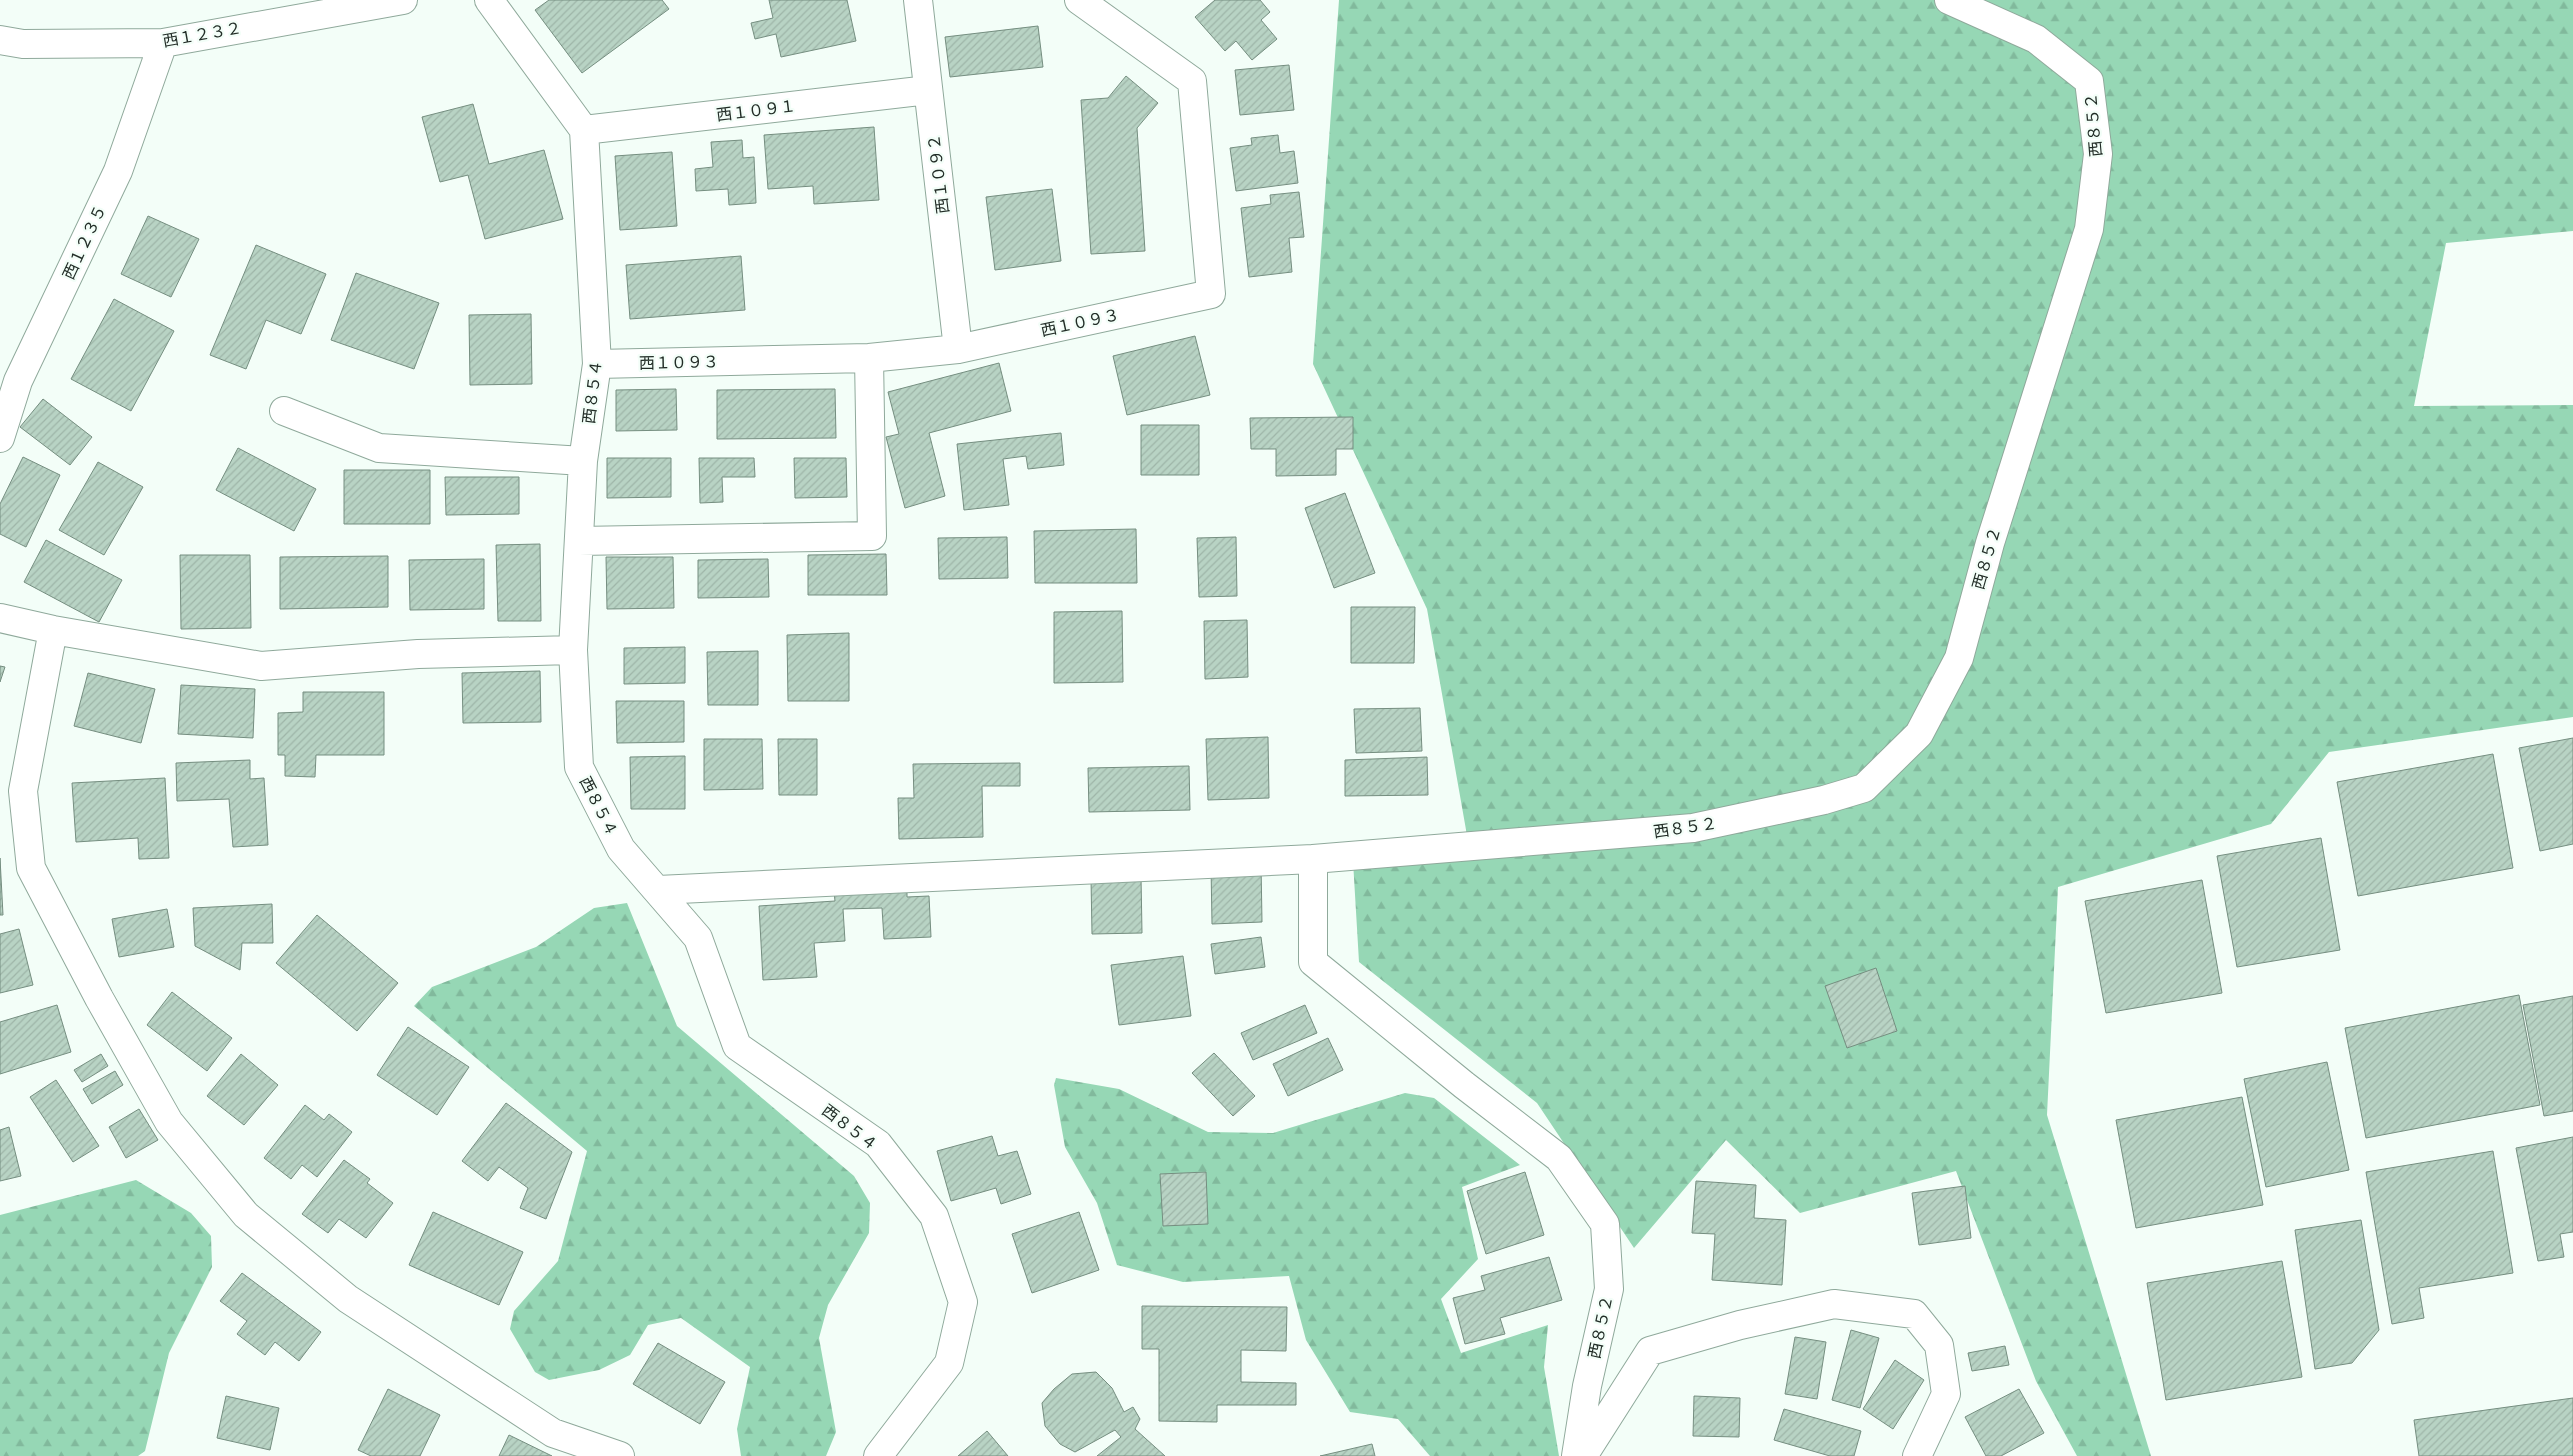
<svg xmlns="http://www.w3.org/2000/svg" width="2573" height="1456" font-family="'DM Sans','Noto Sans JP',sans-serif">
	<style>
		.forest { fill: url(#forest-firs) }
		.building { fill: url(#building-hatch); stroke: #758e80 }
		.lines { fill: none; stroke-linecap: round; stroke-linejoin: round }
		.minor-casing { stroke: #8fa99b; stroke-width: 30 }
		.minor { stroke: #fff; stroke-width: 28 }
		.labels { text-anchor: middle; stroke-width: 4.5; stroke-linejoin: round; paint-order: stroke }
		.street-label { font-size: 16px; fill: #222d27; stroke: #f3fef8 }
	</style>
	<defs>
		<pattern id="forest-firs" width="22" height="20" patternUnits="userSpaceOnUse" patternTransform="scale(1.25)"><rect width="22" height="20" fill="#96d7b5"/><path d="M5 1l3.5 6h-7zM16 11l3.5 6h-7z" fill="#81b99c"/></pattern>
		<pattern id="building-hatch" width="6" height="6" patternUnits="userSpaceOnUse" patternTransform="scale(1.25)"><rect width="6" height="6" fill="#b8d3c4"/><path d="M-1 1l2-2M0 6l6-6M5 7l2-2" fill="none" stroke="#9eb5a8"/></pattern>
	</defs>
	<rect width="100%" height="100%" fill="#f3fef8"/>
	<!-- forest -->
	<path class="forest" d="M1339,0H2573V231L2446,243L2414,406L2573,405V717L2329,752L2271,824L2058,887L2047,1115L2151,1456H2077L2036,1381L1956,1171L1800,1213L1726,1140L1634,1248L1537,1103L1359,962L1353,861L1471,858L1427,609L1313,364Z
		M627,903L677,1026L854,1176L870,1203L869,1233L828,1305L819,1338L836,1432L826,1456H741L737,1429L750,1367L681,1318L648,1325L630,1355L599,1370L549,1380L535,1372L510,1329L514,1311L558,1261L587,1151L414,1006L432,987L536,947L594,908Z
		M1056,1078L1119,1089L1208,1132L1273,1133L1405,1093L1434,1098L1520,1165L1462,1187L1478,1259L1441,1299L1461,1353L1548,1325L1544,1367L1559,1456H1430L1398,1419L1350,1412L1306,1340L1289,1276L1183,1282L1117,1265L1097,1203L1065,1147L1054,1085Z
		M136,1180L191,1213L211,1236L212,1267L169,1353L145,1451L138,1456H0V1215Z"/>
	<!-- building -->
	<path class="building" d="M549,0H662L669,9L582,73L535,10Z
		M769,0H847L856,41L781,57L776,34L755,39L751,23L773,18Z
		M1215,0H1260L1270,12L1261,20L1277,39L1252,60L1236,41L1225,51L1195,17Z
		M1038,26L1043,67L950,77L945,37Z
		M1289,65L1294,110L1240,115L1235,70Z
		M1126,76L1158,103L1137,128L1145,251L1091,254L1081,100L1108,98Z
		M473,104L489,164L544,150L563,219L485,239L468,175L440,182L422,117Z
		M874,127L879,200L814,204L813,186L768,189L764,135Z
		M1278,135L1280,153L1294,151L1298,183L1236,191L1230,148L1252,145L1251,138Z
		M742,140L743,158L754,157L756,203L729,205L728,189L696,191L695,169L713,167L711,142Z
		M672,152L677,226L620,230L615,156Z
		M1052,189L1061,261L995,270L986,197Z
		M1299,192L1304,237L1289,238L1292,272L1249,277L1241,208L1271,204L1270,195Z
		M148,216L199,239L171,297L121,274Z
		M256,245L326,274L301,334L266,320L246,369L210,355Z
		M741,256L745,310L630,319L626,265Z
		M356,273L439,303L414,369L331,340Z
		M114,299L174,331L131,411L71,379Z
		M531,314L532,384L470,385L469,315Z
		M1195,336L1210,395L1127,415L1113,356Z
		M999,363L1011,411L929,433L945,496L905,508L886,437L899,434L888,392Z
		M676,389L677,430L616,431V390Z
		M835,389L836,438L717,439V390Z
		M43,399L92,437L70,465L20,427Z
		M1353,417V449H1336V475L1276,476V449H1251L1250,418Z
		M1141,425H1199V475H1141Z
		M1061,433L1064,465L1028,469L1026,456L1003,459L1009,505L964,510L957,444Z
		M238,448L316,489L294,531L216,490Z
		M23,457L60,475L26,547L0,534V504Z
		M607,458H671V497L607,498Z
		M699,458H754L755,477H722L723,502L700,503Z
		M794,458H846L847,497L795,498Z
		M98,462L143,487L104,555L59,530Z
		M344,470H430V524H344Z
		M445,477H519V514L446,515Z
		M1345,493L1375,573L1334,588L1305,508Z
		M1136,529L1137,583H1035L1034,531Z
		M1007,537L1008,578L939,579L938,538Z
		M1236,537L1237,596L1199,597L1197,538Z
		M46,540L122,580L99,622L24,582Z
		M540,544L541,621H498L496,545Z
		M886,554L887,595H808V555Z
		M180,555H250L251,628L181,629Z
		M388,556V607L280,609V557Z
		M606,557H673L674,608L607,609Z
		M484,559V609L410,610L409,560Z
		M768,559L769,597L698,598V560Z
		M1351,607H1415L1414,663H1351Z
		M1122,611L1123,682L1054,683V612Z
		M1247,620L1248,677L1205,679L1204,621Z
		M849,633V701H788L787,635Z
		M685,647V683L624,684V648Z
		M758,651V705H708L707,652Z
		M0,666L5,667L0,682Z
		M540,671L541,722L463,723L462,673Z
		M88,673L155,689L141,743L74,726Z
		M181,685L255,689L253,738L178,734Z
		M303,692H384V755H316L315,777L285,776V755H278V713L303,712Z
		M616,701H684V742L617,743Z
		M1420,708L1422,751L1356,753L1354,709Z
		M1268,737L1269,798L1208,800L1206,739Z
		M2573,738V844L2540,851L2519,748Z
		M704,739H762L763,789L704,790Z
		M778,739H817V795H779Z
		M2493,754L2513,868L2358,896L2337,782Z
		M685,756V809H631L630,757Z
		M1427,757L1428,795L1345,796V760Z
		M250,760V779L264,778L268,845L233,847L229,799L177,801L176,763Z
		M1020,763V786H982L983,837L899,839L898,798H914L913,764Z
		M1189,766L1190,810L1089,812L1088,768Z
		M165,778L169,858L139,859L138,838L76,842L72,783Z
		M2321,838L2340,950L2237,967L2217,856Z
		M0,858L3,915H0Z
		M1261,864L1262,922L1212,924L1211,866Z
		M1141,877L1142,933L1092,934L1091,879Z
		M2202,880L2222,993L2106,1013L2085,901Z
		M907,889V897L929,896L931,937L884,939L882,908L843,909L845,941L814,943L817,977L763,980L759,906L835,901L834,892Z
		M272,904L273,943H242L240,970L195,946L193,908Z
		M167,909L174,947L119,957L112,919Z
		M317,915L398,983L357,1031L276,963Z
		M19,929L33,985L0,993V934Z
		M1261,937L1265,967L1215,974L1211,944Z
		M1183,956L1191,1016L1119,1025L1111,965Z
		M1876,968L1897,1031L1847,1048L1825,986Z
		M172,992L232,1038L207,1071L147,1025Z
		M2519,995L2540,1105L2366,1138L2345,1028Z
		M2573,996V1111L2544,1116L2523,1005Z
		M57,1005L71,1052L0,1074V1022Z
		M1305,1005L1317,1033L1253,1060L1241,1033Z
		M408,1027L469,1067L437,1115L377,1075Z
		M1328,1038L1343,1070L1288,1096L1273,1064Z
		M1214,1053L1255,1096L1233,1116L1192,1073Z
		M101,1054L108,1066L82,1082L74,1070Z
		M241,1054L278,1085L244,1125L207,1096Z
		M2327,1062L2349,1170L2266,1187L2244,1079Z
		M115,1071L123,1085L92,1104L83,1089Z
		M56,1080L99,1146L73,1162L30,1097Z
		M2242,1097L2263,1205L2136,1228L2116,1120Z
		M506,1103L572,1152L546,1219L520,1208L528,1188L499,1167L488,1181L462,1161Z
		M305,1105L324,1120L329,1114L352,1132L317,1177L302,1165L291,1179L264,1158Z
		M139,1109L158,1140L126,1158L109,1127Z
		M9,1127L21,1176L0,1181V1130Z
		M992,1136L998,1156L1017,1151L1031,1194L1001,1204L996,1188L951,1201L937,1151Z
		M2573,1137V1232L2560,1234L2564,1257L2538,1261L2516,1148Z
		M2493,1151L2513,1273L2419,1288L2424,1318L2392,1324L2366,1172Z
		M344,1160L370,1179L367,1183L393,1203L366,1238L339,1219L328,1233L302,1214Z
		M1206,1172L1208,1224L1163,1226L1160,1174Z
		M1525,1172L1544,1235L1486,1254L1467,1191Z
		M1696,1181L1756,1185L1754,1218L1786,1220L1782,1285L1712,1280L1715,1234L1692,1233Z
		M1965,1186L1971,1238L1919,1245L1912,1193Z
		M433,1212L523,1252L499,1305L409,1265Z
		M1079,1212L1099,1270L1032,1293L1012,1234Z
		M2361,1220L2379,1330L2352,1363L2315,1369L2295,1230Z
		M1549,1257L1562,1300L1500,1318L1505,1334L1465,1344L1453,1298L1485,1290L1481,1276Z
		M2282,1261L2302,1377L2166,1400L2147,1283Z
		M242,1273L321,1332L299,1361L275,1342L265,1355L237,1334L247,1321L220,1301Z
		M1142,1306L1287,1307L1286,1351L1241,1350V1382L1296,1383V1405H1217V1422L1159,1421V1349H1142Z
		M1851,1330L1879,1338L1860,1408L1832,1400Z
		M1795,1337L1826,1342L1817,1399L1785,1394Z
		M658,1343L725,1382L700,1424L633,1384Z
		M2005,1346L2009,1365L1972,1371L1968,1353Z
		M1895,1360L1924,1380L1893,1429L1863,1409Z
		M1096,1372L1112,1388L1124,1412L1133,1407L1140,1419L1135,1429L1165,1456H1097L1121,1437L1115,1430L1075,1452L1060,1444L1045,1426L1042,1403L1054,1389L1072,1374Z
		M388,1389L440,1415L420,1456H371L358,1450Z
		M2019,1389L2044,1433L2001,1456H1986L1965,1417Z
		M226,1396L279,1408L270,1450L217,1438Z
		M1694,1396L1740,1398L1739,1437L1693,1436Z
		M2573,1398V1456H2419L2414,1420Z
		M1784,1409L1861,1431L1854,1456H1830L1774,1440Z
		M987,1431L1008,1456H958Z
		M509,1435L552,1456H499Z
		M1372,1444L1375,1456H1320Z"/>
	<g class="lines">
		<!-- minor casing -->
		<g class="minor-casing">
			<path id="minor" d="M489,0L584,130L597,364L583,461L573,650L579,767L621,849L698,938L737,1046L878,1144L934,1216L963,1302L949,1363L878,1456
				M918,0L958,349
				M0,40L23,44L163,43L403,0
				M584,130L928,90
				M597,364L869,358L958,349L1211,294L1192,81L1079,0
				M284,411L379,448L583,461
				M0,438L18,381L118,171L163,43
				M579,541L872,536L869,358
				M0,618L53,630L261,666L418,654L573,650
				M53,630L23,791L31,868L99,998L169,1122L246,1215L348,1299L553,1433L620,1456
				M658,890L1313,859
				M1576,1456L1587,1386L1609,1289L1605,1224L1559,1158L1464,1085L1313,962V859L1693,828L1824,800L1864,788L1919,734L1959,658L1990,543L2089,229L2098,154L2089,81L2036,39L1949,0
				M1583,1456L1650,1351L1740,1325L1834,1304L1914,1314L1939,1345L1946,1394L1917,1456"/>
		</g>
		<!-- minor -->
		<use href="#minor" class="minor"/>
	</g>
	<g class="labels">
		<!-- street labels -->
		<g class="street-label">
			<text transform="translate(202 34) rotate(-10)" y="6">西１２３２</text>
			<text transform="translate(756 110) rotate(-7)" y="6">西１０９１</text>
			<text transform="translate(2093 125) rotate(-95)" y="6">西８５２</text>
			<text transform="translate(938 174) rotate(-97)" y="6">西１０９２</text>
			<text transform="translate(84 242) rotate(-65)" y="6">西１２３５</text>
			<text transform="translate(1080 322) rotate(-12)" y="6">西１０９３</text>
			<text transform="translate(679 362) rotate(-1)" y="6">西１０９３</text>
			<text transform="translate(592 392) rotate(-83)" y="6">西８５４</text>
			<text transform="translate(1986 558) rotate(-74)" y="6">西８５２</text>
			<text transform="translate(599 806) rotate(63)" y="6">西８５４</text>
			<text transform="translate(1685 827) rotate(-8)" y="6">西８５２</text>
			<text transform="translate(850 1127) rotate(37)" y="6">西８５４</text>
			<text transform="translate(1600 1327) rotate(-78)" y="6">西８５２</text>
		</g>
	</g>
</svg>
